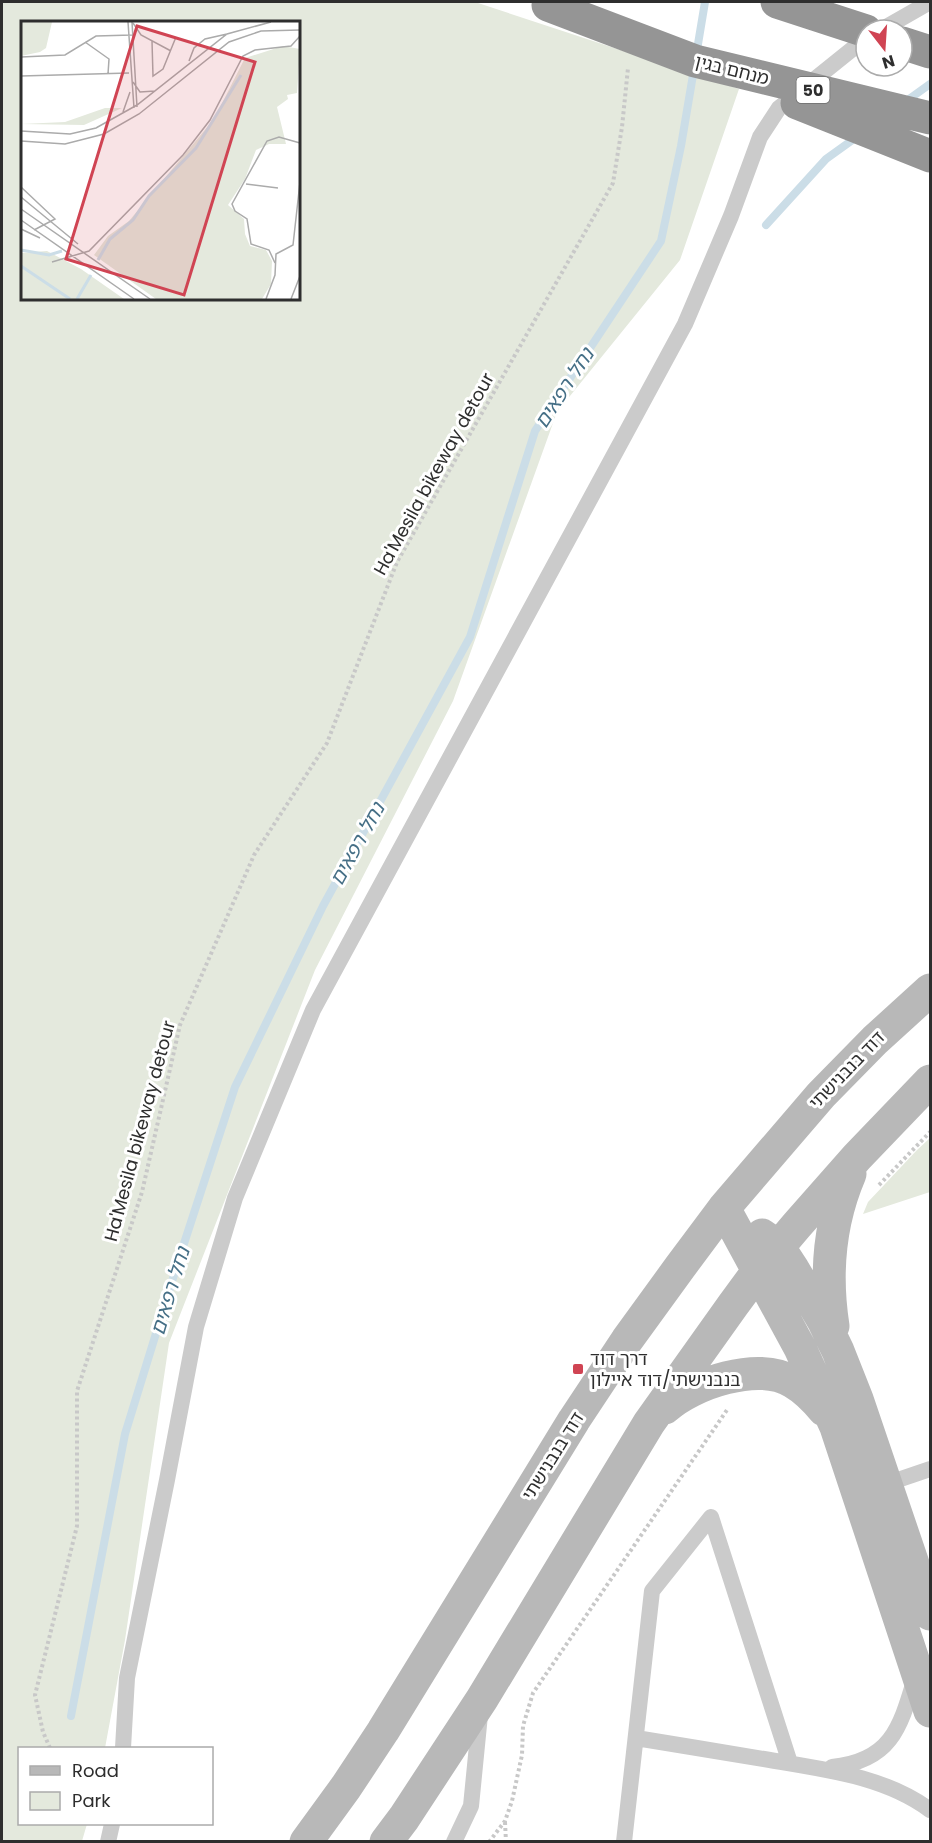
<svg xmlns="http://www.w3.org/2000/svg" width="932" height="1843" font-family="Poppins,'Noto Sans Hebrew',sans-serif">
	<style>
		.green { fill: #e4e9dd; fill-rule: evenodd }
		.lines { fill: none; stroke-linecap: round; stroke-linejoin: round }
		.stream { stroke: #cbdde7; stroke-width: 8 }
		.path { stroke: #c8c8c8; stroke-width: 4; stroke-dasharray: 3 3; stroke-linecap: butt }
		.lane { stroke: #cbcbcb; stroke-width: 16 }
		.secondary { stroke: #b8b8b8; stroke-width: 33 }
		.highway { stroke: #959595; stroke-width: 33 }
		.highway-bridge { stroke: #959595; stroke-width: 33 }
		.poi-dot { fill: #d04453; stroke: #fff; stroke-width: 2 }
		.labels { text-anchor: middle; stroke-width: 6; stroke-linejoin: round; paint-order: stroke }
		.shield { fill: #fff; stroke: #6d6d6d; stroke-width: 1.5 }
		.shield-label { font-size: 16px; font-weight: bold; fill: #2e2e2e }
		.street-label { font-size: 18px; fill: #2e2e2e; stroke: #fff }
		.poi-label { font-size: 18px; fill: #2e2e2e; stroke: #fff; text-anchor: start }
		.water-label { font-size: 20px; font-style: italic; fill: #456f86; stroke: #fff }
		.inset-river { fill: none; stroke: #cbdde7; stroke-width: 3 }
		.inset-road { fill: none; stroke: #ababab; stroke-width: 1.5 }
		.view { fill: #d04453; fill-opacity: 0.15; stroke: #d04453; stroke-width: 3 }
		.inset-edge { fill: none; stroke: #2e2e2e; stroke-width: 3 }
	</style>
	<rect width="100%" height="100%" fill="#fff"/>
	<!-- green -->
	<path class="green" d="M2,2H475L739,89L680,260L557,412L453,701L315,970L169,1343L125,1640L105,1748H20V1824H87L82,1841L2,1842ZM22,22H298V298H22Z
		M930,1138V1192L863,1214L868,1202L917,1150Z"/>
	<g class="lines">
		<!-- stream -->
		<path class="stream" d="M696,56L705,2
			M905,102L930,84
			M766,225L826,159L858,136
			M71,1716L125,1434L178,1262L235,1087L323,906L470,637L535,431L661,241L681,146L694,69"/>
		<!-- path -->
		<path class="path" d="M879,1185L930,1132
			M50,1748L43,1732L35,1695L77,1526V1391L142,1192L180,1025L254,855L327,743L397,562L613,183L622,127L628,68
			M505,1822L506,1842
			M489,1842L505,1821L512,1801L522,1755L523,1726L533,1693L727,1410"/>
		<!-- lane -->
		<path class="lane" d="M881,30L930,2
			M886,1484L930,1469
			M636,1738C679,1745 721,1752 764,1759C820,1769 883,1775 930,1810
			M123,1748L127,1678L167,1480L196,1327L235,1198L313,1010L685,324L731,216L760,137L779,108L866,38
			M832,1767C891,1761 900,1728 915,1678
			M108,1842L112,1824
			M454,1842L471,1806L480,1715
			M624,1842L652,1591L711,1517L790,1763"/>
		<!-- secondary -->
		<path class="secondary" d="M724,1208L800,1348L836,1427L930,1711
			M762,1235L778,1246L793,1269L824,1322L838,1351L857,1399L930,1614
			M833,1326C825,1274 829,1223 850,1174
			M665,1408C693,1383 758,1361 793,1382C805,1389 815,1399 824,1410
			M306,1842L346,1787L383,1731L574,1420L627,1340L680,1267L724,1208L821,1095L875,1040L930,990
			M386,1842L404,1818L482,1699L649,1423L733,1305L758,1271L797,1225L857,1157L930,1081"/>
		<!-- highway -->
		<path class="highway" d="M777,2L866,31
			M902,43L930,52"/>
		<!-- highway-bridge -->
		<path class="highway-bridge" d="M548,5L695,61L930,118
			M797,103L930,156"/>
	</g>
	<!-- markers -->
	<rect class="poi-dot" x="572" y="1363" width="12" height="12" rx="3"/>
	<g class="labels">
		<!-- shield labels -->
		<rect class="shield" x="796.5" y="77" width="33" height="26" rx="4.5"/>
		<g class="shield-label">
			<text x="813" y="96">50</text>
		</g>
		<!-- street labels -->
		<g class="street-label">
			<text transform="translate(732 70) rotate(14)" y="6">מנחם בגין</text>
			<text transform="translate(434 474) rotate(-61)" y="6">Ha'Mesila bikeway detour</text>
			<text transform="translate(847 1070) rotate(-46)" y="6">דוד בנבנישתי</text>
			<text transform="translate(140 1131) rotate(-75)" y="6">Ha'Mesila bikeway detour</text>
			<text transform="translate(553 1456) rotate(-58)" y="6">דוד בנבנישתי</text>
		</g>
		<!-- poi labels -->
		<g class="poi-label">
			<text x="590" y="1365">דרך דוד<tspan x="590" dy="21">בנבנישתי/דוד איילון</tspan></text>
		</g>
		<!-- water labels -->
		<g class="water-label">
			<text transform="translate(564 388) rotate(-57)" y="7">נחל רפאים</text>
			<text transform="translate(357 844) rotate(-61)" y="7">נחל רפאים</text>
			<text transform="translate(170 1291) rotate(-73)" y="7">נחל רפאים</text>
		</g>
	</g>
	<!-- overview -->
	<g transform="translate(21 21)">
		<rect width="279" height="279" fill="#fff"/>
		<path d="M0,1H31L25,27L19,31L0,35ZM262,25L279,28L276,72L266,74L267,78L256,86L265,123H248L235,129L224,158L207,184L223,198L224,213L229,225L245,229L251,240L250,263L241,278H135L73,234L87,215L108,200L193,98L224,37ZM84,87H101L63,104L0,103L44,101ZM26,230L60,248L103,278H0V232Z" fill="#e4e9dd"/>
		<path class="inset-river" d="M0,229L28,234L41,230M77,239L89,218L112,199L128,175L175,127L220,54M0,245L49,278M56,278L70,254"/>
		<path class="inset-road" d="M107,1L113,87M111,1L116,86M112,2L120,14L150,30M131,20L132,55L142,48L155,16M64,21L88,38L87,53M0,36L44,34L75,15L111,14M168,40L173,27L184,18L206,13M0,55L108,52M112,61L119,71L134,70M102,91L109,71M0,110L49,113L75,107L116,84L206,13L250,1M0,120L44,123L83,113L118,93L208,21L240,10L279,9M225,163L257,167M0,166L34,198L13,209M0,176L57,223M0,188L129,278M0,199L113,278M0,208L19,217M31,241L68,230L162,134L189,99L222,35L234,29L270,25L279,15M254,242L248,229L230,223L226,198L214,190L211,183L246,120L258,116L279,122M245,278L254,254L255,233L272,224L279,161M270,278L279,255"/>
		<path class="view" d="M116,5L234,41L163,274L45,238Z"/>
		<rect width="279" height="279" class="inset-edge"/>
	</g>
	<!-- border -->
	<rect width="932" height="1843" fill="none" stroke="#2e2e2e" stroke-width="6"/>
	<!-- legend -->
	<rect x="18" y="1747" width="195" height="78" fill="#ffffff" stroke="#ababab" stroke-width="1.5"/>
	<rect x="30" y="1766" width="30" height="9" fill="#b8b8b8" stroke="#ababab" stroke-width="1.5"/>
	<text x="72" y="1777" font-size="18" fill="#2e2e2e">Road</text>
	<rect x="30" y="1792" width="30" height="18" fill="#e4e9dd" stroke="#ababab" stroke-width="1.5"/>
	<text x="72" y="1807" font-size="18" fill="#2e2e2e">Park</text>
	<!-- north arrow -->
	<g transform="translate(884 48) rotate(163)"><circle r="28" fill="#ffffff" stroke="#ababab" stroke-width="1.5"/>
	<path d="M0-4.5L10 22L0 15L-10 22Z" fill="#d04453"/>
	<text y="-9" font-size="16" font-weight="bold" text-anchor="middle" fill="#2e2e2e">N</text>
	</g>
</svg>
